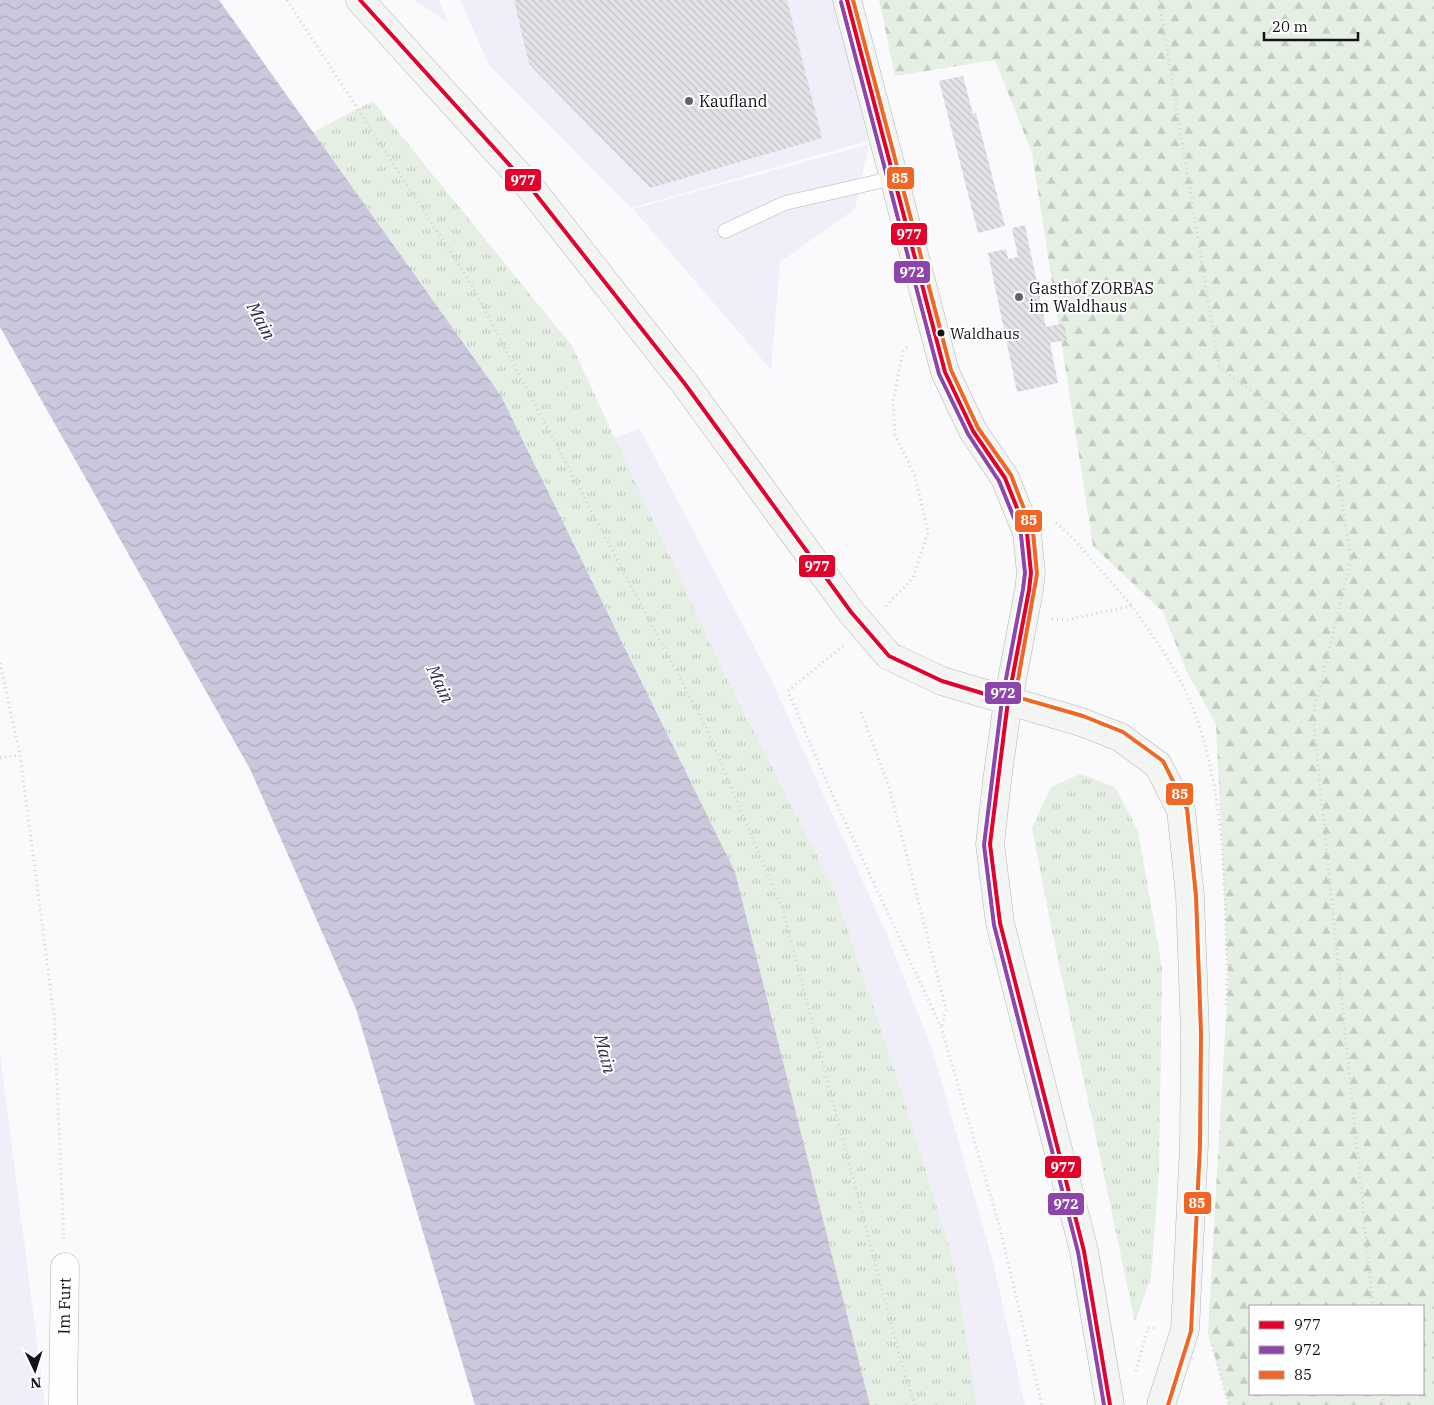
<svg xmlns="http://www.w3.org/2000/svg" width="1434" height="1405" font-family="'IBM Plex Serif',serif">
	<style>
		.built { fill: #f0eef8 }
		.grass { fill: url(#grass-tufts) }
		.forest { fill: url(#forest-firs); fill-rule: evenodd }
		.water { fill: url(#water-waves) }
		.building { fill: url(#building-back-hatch) }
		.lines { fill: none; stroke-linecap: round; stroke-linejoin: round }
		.lane-casing { stroke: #b5b5b9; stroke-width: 15 }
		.street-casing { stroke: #b5b5b9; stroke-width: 29 }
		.secondary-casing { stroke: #b5b5b9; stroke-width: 29 }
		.path { stroke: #d3d3d4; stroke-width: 3; stroke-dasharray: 1 4; stroke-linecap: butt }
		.lane { stroke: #fefeff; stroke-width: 14 }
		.street { stroke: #fefeff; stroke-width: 28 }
		.secondary { stroke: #f2f5f1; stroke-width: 28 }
		.secondary-bridge-casing { stroke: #b5b5b9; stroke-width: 29; stroke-linecap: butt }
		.secondary-bridge { stroke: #f2f5f1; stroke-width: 28 }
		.bus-1-casing { stroke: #fff; stroke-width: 8 }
		.bus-2-casing { stroke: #fff; stroke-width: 8 }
		.bus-3-casing { stroke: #fff; stroke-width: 8 }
		.bus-1 { stroke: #e4002b; stroke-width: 4 }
		.bus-2 { stroke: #8e44ad; stroke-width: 4 }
		.bus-3 { stroke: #f26522; stroke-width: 4 }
		.poi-dot { fill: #646368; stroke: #fff; stroke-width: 2 }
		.bus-dot { fill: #131219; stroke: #fff; stroke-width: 2 }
		.labels { text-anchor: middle; stroke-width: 4; stroke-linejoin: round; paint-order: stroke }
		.bus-label { font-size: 15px; fill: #131219; stroke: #fff; text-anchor: start }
		.poi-label { font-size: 16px; fill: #131219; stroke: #fff; text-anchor: start }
		.street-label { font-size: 16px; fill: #131219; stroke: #fff }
		.water-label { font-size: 18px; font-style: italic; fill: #312850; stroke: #fff }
		.line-badge { stroke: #fff; stroke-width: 2 }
		.badge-label { font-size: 14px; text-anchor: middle; font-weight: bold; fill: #fff }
	</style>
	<defs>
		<pattern id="grass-tufts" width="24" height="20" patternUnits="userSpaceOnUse" patternTransform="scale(1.25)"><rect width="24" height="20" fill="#e6efe3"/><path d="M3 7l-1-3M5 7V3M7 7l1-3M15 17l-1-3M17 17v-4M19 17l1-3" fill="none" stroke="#c4ccc2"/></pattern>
		<pattern id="forest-firs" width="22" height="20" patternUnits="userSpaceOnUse" patternTransform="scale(1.25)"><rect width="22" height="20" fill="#e6efe3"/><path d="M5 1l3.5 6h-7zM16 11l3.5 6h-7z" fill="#c4ccc2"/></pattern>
		<pattern id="water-waves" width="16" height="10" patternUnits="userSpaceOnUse" patternTransform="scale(1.25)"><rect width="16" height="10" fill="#cbc8dd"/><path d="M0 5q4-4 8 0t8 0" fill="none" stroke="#adabbd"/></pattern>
		<pattern id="building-back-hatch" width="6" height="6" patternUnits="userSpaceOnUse" patternTransform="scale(1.25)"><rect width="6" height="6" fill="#e3e2e7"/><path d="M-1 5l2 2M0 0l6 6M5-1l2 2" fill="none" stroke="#c2c1c6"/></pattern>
	</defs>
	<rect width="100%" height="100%" fill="#fafafc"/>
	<!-- built -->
	<path class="built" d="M413,0H439L448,22Z
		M460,0H835L868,141L631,208L489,65Z
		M869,144L855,209L780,262L771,370L633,209Z
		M640,429L771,679L887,935L932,1049L993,1262L1025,1405H977L955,1267L896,1073L833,887L723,671L613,438Z
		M0,1052L1,1061L45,1405H0Z"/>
	<!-- grass -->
	<path class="grass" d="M373,101L572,346L723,671L833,887L896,1073L955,1267L977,1405H870L735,872L501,396L313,132Z
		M1080,774L1115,787L1138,831L1162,968L1159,1172L1151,1277L1135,1322L1051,926L1032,828L1051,787Z"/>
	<!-- forest -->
	<path class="forest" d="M879,0H1434V1405H1229L1208,1333L1228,978L1216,724L1187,672L1163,612L1093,546L1032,153L995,60L895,76ZM1250,1306H1423V1394H1250Z"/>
	<!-- water -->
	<path class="water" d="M0,0H219L501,396L735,872L870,1405H475L356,1009L250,769L0,327Z"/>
	<!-- building -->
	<path class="building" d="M514,0H787L822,138L650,188L529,64Z
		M963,76L973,114L976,113L1005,226L978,233L939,81Z
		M1025,225L1046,327L1064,323L1067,340L1050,343L1058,383L1017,392L988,253L1006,249L1008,259L1018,257L1012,228Z"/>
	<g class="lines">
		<!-- lane casing -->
		<g class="lane-casing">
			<path id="lane" d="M725,231L785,203L894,178"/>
		</g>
		<!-- street casing -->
		<g class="street-casing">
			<path id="street" d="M63,1405L65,1267"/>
		</g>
		<!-- secondary casing -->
		<g class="secondary-casing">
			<path id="secondary" d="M360,0L534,192L685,384
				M847,0L945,372L973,431L1005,478L1027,533L1031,573L1029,590L1008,701L997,781L990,844L1000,923L1084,1251L1110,1405
				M889,656L942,681L1081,722L1120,737L1158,765L1181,810L1190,896L1195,1033L1194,1145L1185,1330L1161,1405"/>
		</g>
		<!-- path -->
		<path class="path" d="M287,0L470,282L705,725L783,911L900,1358L915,1405
			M1159,0L1219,367L1289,419L1336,466L1351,558L1313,716L1373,1306
			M1056,523L1070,535L1132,606
			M886,606L913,578L928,532L915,476L895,435L893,402L903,351L907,347
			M1052,619L1066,620L1132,606C1152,635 1175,666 1189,699C1217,764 1222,834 1225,903C1226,937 1228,971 1226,1005
			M843,646L788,691L828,785L941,1027L999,1225L1042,1405
			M0,663L20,755L54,1015L64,1239
			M861,712L889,787L946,1009L942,1026
			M0,758L20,755
			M1212,1345L1229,1405
			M1136,1371L1148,1328H1155
			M1382,1394L1384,1405"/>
		<!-- lane -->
		<use href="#lane" class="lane"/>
		<!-- street -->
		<use href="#street" class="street"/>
		<!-- secondary -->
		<use href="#secondary" class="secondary"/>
		<!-- secondary-bridge casing -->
		<g class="secondary-bridge-casing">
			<path id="secondary-bridge" d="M685,384L851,612L889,656"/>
		</g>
		<!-- secondary-bridge -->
		<use href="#secondary-bridge" class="secondary-bridge"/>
		<!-- bus-1 casing -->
		<g class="bus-1-casing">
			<path id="bus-1" d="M360,0L534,192L685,384L851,612L889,656L942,681L1008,701
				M847,0L945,372L973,431L1005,478L1027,533L1031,573L1029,590L1008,701L990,844L1000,923L1084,1251L1110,1405"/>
		</g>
		<!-- bus-2 casing -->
		<g class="bus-2-casing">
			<path id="bus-2" d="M841,2L939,374L968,434L999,481L1021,535L1025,573L1023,589L1002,700L984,845L994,925L1078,1252L1104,1405"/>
		</g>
		<!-- bus-3 casing -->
		<g class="bus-3-casing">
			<path id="bus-3" d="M853,0L951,370L978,428L1011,475L1033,532L1037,574L1014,702
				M1010,695L1083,716L1123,732L1163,761L1187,809L1196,896L1201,1033L1200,1145L1191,1331L1168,1405"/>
		</g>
		<!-- bus-1 -->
		<use href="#bus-1" class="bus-1"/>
		<!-- bus-2 -->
		<use href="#bus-2" class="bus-2"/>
		<!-- bus-3 -->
		<use href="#bus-3" class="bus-3"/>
	</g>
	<!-- markers -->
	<g class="poi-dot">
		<circle cx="689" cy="101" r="5"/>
		<circle cx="1019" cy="297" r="5"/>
	</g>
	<circle class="bus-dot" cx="941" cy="333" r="4.5"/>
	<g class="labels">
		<!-- bus labels -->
		<g class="bus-label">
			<text x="950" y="339">Waldhaus</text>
		</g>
		<!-- poi labels -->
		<g class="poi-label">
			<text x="699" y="107">Kaufland</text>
			<text x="1029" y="294">Gasthof ZORBAS<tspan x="1029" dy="18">im Waldhaus</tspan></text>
		</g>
		<!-- street labels -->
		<g class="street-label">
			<text transform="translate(64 1306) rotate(-89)" y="6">Im Furt</text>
		</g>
		<!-- water labels -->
		<g class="water-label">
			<text transform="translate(261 321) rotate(62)" y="6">Main</text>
			<text transform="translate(440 684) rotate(65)" y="6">Main</text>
			<text transform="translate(605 1054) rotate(76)" y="6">Main</text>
		</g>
	</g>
	<g class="line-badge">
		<rect x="886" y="166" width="29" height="24" rx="5" fill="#f26522"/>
		<rect x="504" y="168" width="38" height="24" rx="5" fill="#e4002b"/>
		<rect x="890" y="222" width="38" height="24" rx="5" fill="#e4002b"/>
		<rect x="893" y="260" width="38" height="24" rx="5" fill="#8e44ad"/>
		<rect x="1014" y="509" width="29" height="24" rx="5" fill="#f26522"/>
		<rect x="798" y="554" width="38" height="24" rx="5" fill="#e4002b"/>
		<rect x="984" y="681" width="38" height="24" rx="5" fill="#8e44ad"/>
		<rect x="1165" y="782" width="29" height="24" rx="5" fill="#f26522"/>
		<rect x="1044" y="1155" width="38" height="24" rx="5" fill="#e4002b"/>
		<rect x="1183" y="1191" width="29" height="24" rx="5" fill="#f26522"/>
		<rect x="1047" y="1192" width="38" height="24" rx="5" fill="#8e44ad"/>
	</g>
	<g class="badge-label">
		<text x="900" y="183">85</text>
		<text x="523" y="185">977</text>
		<text x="909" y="239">977</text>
		<text x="912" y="277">972</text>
		<text x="1029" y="525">85</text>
		<text x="817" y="571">977</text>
		<text x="1003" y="698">972</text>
		<text x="1180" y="799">85</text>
		<text x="1063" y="1172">977</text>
		<text x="1197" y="1208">85</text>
		<text x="1066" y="1209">972</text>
	</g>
	<!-- legend -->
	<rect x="1249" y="1305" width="175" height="90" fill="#ffffff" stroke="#a1a0a3"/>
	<rect x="1259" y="1321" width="25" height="8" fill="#e4002b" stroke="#a1a0a3"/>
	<text x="1294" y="1330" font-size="15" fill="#131219">977</text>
	<rect x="1259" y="1346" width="25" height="8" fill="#8e44ad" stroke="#a1a0a3"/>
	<text x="1294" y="1355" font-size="15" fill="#131219">972</text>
	<rect x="1259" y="1371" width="25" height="8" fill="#f26522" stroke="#a1a0a3"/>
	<text x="1294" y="1380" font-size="15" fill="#131219">85</text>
	<!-- north arrow -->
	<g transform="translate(35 1370) rotate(176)" stroke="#ffffff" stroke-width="4" paint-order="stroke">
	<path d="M0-4L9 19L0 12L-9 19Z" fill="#131219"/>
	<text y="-8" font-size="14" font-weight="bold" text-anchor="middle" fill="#131219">N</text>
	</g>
	<!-- scale -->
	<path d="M1264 32v8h94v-8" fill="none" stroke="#131219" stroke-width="2.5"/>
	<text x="1272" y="32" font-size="15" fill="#131219" stroke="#ffffff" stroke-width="4" paint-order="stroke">20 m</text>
</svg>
